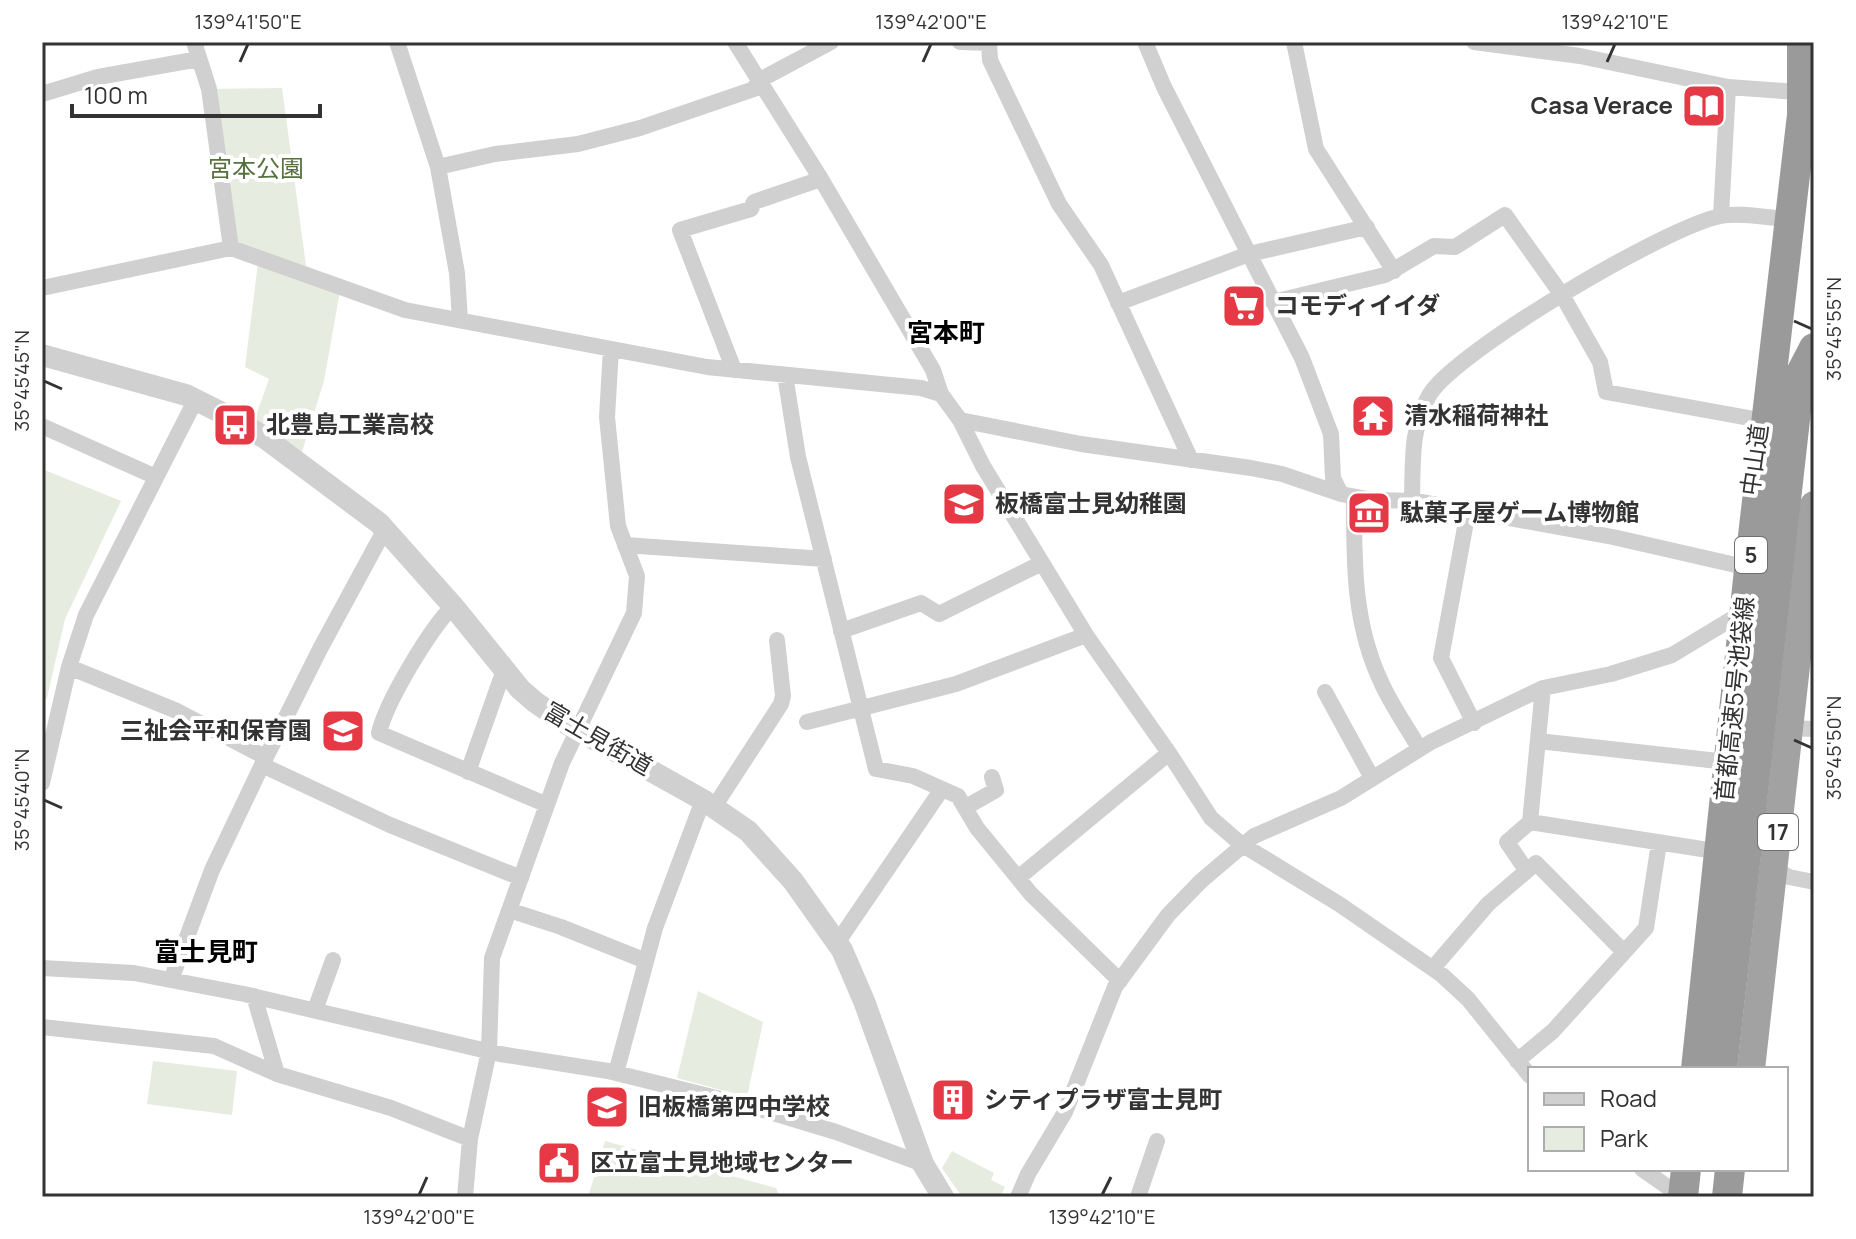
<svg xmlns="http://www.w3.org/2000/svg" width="1856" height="1239" font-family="Manrope,'Noto Sans JP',sans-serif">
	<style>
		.green { fill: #e6ecdf }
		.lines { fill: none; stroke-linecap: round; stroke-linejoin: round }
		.minor { stroke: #d0d0d0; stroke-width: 16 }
		.tertiary { stroke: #d0d0d0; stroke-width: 22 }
		.trunk { stroke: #a2a2a2; stroke-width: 28 }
		.motorway { stroke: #9a9a9a; stroke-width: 30 }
		.ticks { fill: none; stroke: #333; stroke-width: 3 }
		.labels { text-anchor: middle; stroke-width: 8; stroke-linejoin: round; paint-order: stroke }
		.shield { fill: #fff; stroke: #707070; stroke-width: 2 }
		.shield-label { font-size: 22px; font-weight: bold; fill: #333 }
		.poi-label { font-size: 24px; font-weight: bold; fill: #333; stroke: #fff; text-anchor: start }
		.park-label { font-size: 24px; fill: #56703f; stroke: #fff }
		.street-label { font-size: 24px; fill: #333; stroke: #fff }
		.neighbourhood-label { font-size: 26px; font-weight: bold; fill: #000; stroke: #fff }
		.neatline { fill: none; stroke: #333; stroke-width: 3 }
		.ticks-label { font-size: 20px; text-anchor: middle; fill: #333 }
	</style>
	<rect width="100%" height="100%" fill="#fff"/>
	<!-- green -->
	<path class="green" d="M282,88L307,273L231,248L209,89Z
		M258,263L340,291L324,381L300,458L253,424L269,379L245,367Z
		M42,469L121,501L65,619L47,698L42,702Z
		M698,991L763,1022L747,1097L677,1078Z
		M153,1061L237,1071L232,1115L147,1104Z
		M605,1141L776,1188L780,1197H588Z
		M952,1151L994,1173L991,1180L1005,1187L1000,1197H962L942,1168Z"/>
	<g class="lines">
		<!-- minor -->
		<path class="minor" d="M194,42L209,89L231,248
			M397,42L438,167L457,273L460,320
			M735,42L821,179L933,370L941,394L960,420L983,466L1086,635L1169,753L1211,818L1241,844L1339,904L1442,975L1468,999L1530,1076
			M960,42L989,43
			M989,42L990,60L1059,204L1101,265L1191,460
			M1145,42L1164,87L1302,358L1331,434L1333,478L1341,494
			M1294,42L1316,149L1394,271
			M1474,42L1580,56L1728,87L1797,92
			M42,94L98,77L199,59
			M438,167L495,154L578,144L640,128L754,89L758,81L831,42
			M1721,216L1728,87
			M42,288L231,248L405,310L707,367L921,388L941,394
			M1273,302L1385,275L1434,246L1455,247L1505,215L1562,295L1600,362L1606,392L1760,420
			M1118,303L1249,254L1367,227
			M734,370L680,230L751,209L754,202L821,179
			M785,375L798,457L876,769L913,776L958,796L977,828L1031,894L1120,981
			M960,420L1081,444L1251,468L1282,474L1341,494L1373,500L1417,501L1613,537L1740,566
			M42,426L156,477
			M1354,497C1354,562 1353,624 1382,684C1392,706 1407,727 1419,748
			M1412,501C1413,465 1410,426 1430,394C1458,350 1667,226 1721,216C1741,212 1767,218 1788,219
			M1468,511L1441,658L1474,723
			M385,529L320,649L262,765L390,825L521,878
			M625,545L824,559
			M453,606C430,629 386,702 379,733L545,804
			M841,631L921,603L939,614L1042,563
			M69,667L177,711L265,757
			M1325,692L1372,778
			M807,722L956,684L1086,635
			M1789,728L1814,729
			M1538,741L1718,761
			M468,772L504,670
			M42,783L69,667L86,615L196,399
			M714,807L781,704L783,696L777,640
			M966,807L996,790L992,777
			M1530,822L1708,850
			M1773,869L1789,877L1814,882
			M1526,870L1507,842L1530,822L1543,688
			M1018,878L1169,753
			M509,910L561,927L646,961
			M837,943L942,789
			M42,968L134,973L244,994L500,1054L608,1071L753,1107L836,1132L923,1164
			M1433,968L1488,904L1536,863L1624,952
			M171,980L212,870L262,765
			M254,996L277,1074
			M315,1010L333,960
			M42,1027L214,1046L277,1074L391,1108L470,1139
			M1517,1061L1553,1031L1646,928L1659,843
			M616,1073L655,928L703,800
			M1642,1169L1672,1190
			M465,1197L470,1139L489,1051L492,958L562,763L634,613L637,576L618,526L607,417L611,349
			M1018,1197L1028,1174L1065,1112L1115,987L1168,915L1201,881L1254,836L1341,798L1431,742L1543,688L1611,674L1672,655L1735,617
			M1138,1197L1157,1141"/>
		<!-- tertiary -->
		<path class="tertiary" d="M42,355L186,395L234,419L265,438L379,523L453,606L520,689L535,702L567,724L703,800L748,831L793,881L842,950L864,1001L923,1164L943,1197"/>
		<!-- trunk -->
		<path class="trunk" d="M1751,1069L1814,505"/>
		<!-- motorway -->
		<path class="motorway" d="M1696,1069L1749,570L1802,115V42
			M1722,1069L1800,375L1814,348
			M1683,1197L1686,1169
			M1727,1197L1730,1169"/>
	</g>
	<!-- ticks -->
	<path class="ticks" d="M240,62L248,44M923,62L931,44M1607,62L1615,44M1794,321L1812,329M44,381L62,389M1794,740L1812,748M44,800L62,808M419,1195L427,1177M1102,1195L1111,1177"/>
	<!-- icons -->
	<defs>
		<g id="library-square" transform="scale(2.3)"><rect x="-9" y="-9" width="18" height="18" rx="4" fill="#e63946" stroke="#fff"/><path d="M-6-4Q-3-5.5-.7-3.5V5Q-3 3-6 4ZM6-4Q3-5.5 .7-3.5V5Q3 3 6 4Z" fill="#fff"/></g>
		<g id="supermarket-square" transform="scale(2.3)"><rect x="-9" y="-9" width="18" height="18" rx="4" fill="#e63946" stroke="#fff"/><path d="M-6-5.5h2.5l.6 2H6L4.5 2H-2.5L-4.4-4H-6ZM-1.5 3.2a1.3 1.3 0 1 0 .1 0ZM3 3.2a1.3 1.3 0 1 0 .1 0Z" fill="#fff"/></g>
		<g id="temple-square" transform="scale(2.3)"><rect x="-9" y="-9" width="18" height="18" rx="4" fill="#e63946" stroke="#fff"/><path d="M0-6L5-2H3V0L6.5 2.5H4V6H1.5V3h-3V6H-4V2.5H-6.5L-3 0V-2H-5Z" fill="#fff"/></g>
		<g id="bus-square" transform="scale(2.3)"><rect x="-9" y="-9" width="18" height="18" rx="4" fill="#e63946" stroke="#fff"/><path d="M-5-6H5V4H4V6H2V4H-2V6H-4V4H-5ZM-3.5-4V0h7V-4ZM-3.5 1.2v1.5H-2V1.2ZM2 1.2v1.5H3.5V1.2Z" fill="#fff"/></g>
		<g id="school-square" transform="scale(2.3)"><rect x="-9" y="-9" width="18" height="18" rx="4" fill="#e63946" stroke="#fff"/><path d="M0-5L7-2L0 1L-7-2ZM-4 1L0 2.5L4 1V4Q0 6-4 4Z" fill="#fff"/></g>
		<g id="museum-square" transform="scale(2.3)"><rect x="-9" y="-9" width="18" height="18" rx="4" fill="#e63946" stroke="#fff"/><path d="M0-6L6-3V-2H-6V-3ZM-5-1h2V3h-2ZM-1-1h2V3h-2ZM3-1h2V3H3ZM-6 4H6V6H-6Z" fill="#fff"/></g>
		<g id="building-square" transform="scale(2.3)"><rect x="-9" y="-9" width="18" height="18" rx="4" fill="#e63946" stroke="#fff"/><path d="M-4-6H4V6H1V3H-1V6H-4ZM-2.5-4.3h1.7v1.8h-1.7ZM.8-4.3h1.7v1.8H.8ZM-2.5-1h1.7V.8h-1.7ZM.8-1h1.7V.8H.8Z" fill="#fff"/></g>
		<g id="civic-square" transform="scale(2.3)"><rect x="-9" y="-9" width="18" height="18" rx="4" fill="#e63946" stroke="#fff"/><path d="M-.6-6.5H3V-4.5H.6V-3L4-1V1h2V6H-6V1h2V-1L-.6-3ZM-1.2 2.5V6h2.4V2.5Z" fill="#fff"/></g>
	</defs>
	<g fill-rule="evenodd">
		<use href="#library-square" x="1704" y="106"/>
		<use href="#supermarket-square" x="1244" y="306"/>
		<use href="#temple-square" x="1373" y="416"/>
		<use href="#bus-square" x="235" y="425"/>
		<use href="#school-square" x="964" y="504"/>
		<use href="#museum-square" x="1369" y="513"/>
		<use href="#school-square" x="343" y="731"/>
		<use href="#building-square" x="953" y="1100"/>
		<use href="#school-square" x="607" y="1107"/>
		<use href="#civic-square" x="559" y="1163"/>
	</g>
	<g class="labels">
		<!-- shield labels -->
		<g class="shield">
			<rect x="1735" y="537" width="32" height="36" rx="6"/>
			<rect x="1758" y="814" width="40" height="36" rx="6"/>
		</g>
		<g class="shield-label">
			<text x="1751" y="563">5</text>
			<text x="1778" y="840">17</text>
		</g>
		<!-- poi labels -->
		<g class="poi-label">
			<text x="1673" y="114" text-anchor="end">Casa Verace</text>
			<text x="1275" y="314">コモディイイダ</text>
			<text x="1404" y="424">清水稲荷神社</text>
			<text x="266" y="433">北豊島工業高校</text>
			<text x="995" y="512">板橋富士見幼稚園</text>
			<text x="1400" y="521">駄菓子屋ゲーム博物館</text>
			<text x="312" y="739" text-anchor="end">三祉会平和保育園</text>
			<text x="984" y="1108">シティプラザ富士見町</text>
			<text x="638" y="1115">旧板橋第四中学校</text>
			<text x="590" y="1171">区立富士見地域センター</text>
		</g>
		<!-- park labels -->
		<g class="park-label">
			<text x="256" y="177">宮本公園</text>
		</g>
		<!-- street labels -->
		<g class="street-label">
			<text transform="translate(1755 460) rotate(-82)" y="8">中山道</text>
			<text transform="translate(1735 699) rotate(-84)" y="8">首都高速5号池袋線</text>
			<text transform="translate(598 739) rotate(30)" y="8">富士見街道</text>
		</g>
		<!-- neighbourhood labels -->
		<g class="neighbourhood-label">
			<text x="946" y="342">宮本町</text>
			<text x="206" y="961">富士見町</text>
		</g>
	</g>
	<!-- border -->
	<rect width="1856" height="1239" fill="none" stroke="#ffffff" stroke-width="88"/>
	<!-- legend -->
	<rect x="1528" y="1067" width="260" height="104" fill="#ffffff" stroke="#adadad" stroke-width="2"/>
	<rect x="1544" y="1093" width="40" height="12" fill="#d0d0d0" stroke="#adadad" stroke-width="2"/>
	<text x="1600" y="1107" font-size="24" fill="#333333">Road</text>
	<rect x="1544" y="1127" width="40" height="24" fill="#e6ecdf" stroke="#adadad" stroke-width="2"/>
	<text x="1600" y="1147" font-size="24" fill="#333333">Park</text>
	<!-- scale -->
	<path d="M72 104v12h248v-12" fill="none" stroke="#333333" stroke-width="4"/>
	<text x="84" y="104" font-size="24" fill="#333333" stroke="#ffffff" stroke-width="6" paint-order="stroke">100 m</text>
	<rect x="44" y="44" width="1768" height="1151" class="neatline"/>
	<g class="ticks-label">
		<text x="248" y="29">139°41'50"E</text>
		<text x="931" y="29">139°42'00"E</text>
		<text x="1615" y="29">139°42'10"E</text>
		<text transform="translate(1834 329) rotate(-90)" y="7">35°45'55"N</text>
		<text transform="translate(22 381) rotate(-90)" y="7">35°45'45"N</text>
		<text transform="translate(1834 748) rotate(-90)" y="7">35°45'50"N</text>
		<text transform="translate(22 800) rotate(-90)" y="7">35°45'40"N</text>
		<text x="419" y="1224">139°42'00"E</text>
		<text x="1102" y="1224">139°42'10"E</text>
	</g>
</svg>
